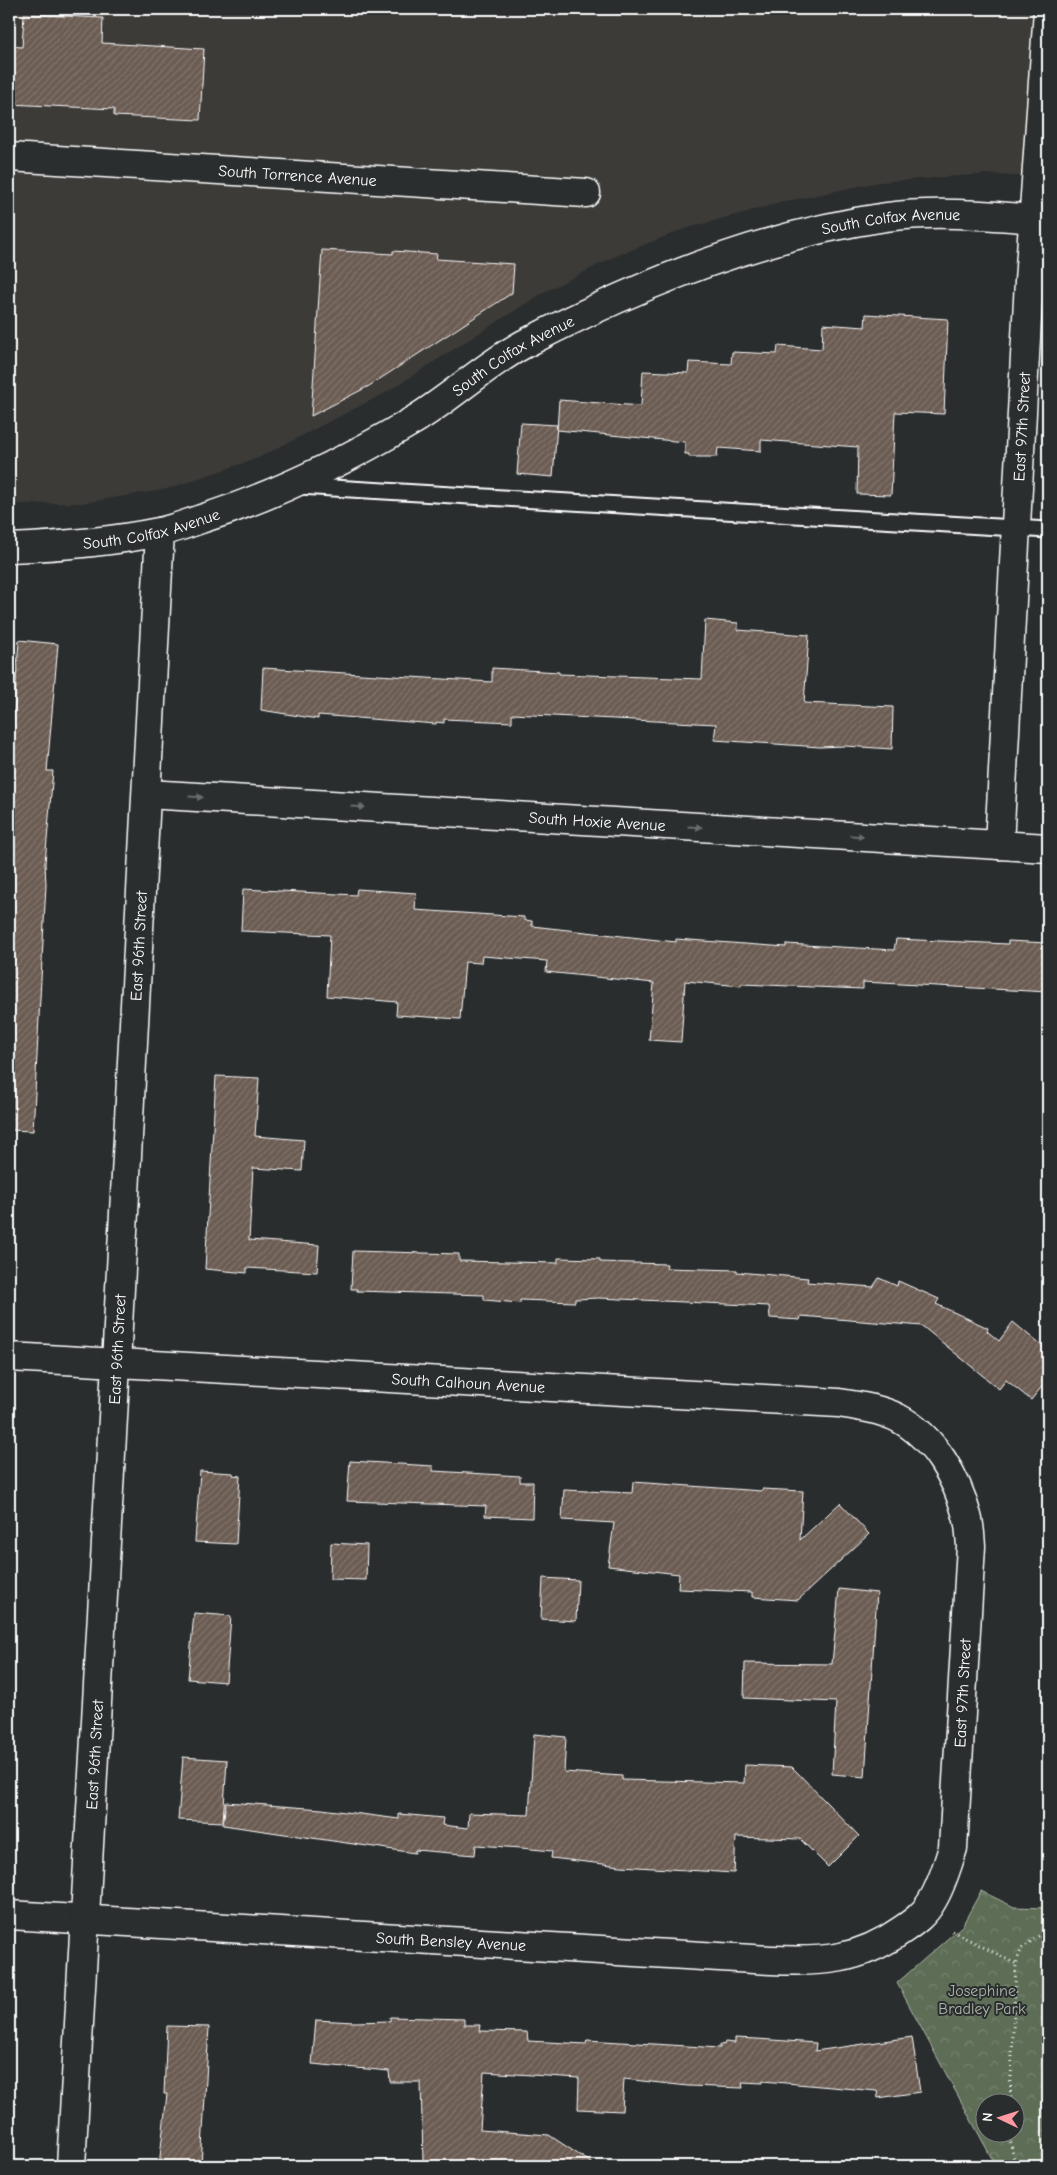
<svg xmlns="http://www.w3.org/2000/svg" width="1057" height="2175" font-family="'Comic Neue',sans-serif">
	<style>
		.built { fill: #3e3b39 }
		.forest { fill: url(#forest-crowns); stroke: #aeb6aa; fill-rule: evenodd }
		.building { fill: url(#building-hatch); stroke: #fff }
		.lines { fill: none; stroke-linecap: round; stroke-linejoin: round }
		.lane-casing { stroke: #fff; stroke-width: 19 }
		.street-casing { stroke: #fff; stroke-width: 31 }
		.secondary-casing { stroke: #fff; stroke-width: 31 }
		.path { stroke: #fff; stroke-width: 3; stroke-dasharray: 1 4; stroke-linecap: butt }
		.lane { stroke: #2a2d2e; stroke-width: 15 }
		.street { stroke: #2a2d2e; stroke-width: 28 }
		.secondary { stroke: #2a2d2e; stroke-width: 28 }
		.oneway { fill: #6a6c6d }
		.labels { text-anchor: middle; stroke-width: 4; stroke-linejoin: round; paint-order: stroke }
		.street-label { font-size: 16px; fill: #fff; stroke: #2a2d2e }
		.park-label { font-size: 16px; fill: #aeb6aa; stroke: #2a2d2e }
	</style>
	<defs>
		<pattern id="forest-crowns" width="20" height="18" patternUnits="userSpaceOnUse" patternTransform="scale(1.25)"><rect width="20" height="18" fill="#5d6d56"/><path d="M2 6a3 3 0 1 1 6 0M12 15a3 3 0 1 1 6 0" fill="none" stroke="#75836f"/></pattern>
		<pattern id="building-hatch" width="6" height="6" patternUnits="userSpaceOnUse" patternTransform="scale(1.25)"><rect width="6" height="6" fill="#6b5c52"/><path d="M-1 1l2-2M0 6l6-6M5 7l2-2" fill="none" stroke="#81746c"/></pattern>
	</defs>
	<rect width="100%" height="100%" fill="#2a2d2e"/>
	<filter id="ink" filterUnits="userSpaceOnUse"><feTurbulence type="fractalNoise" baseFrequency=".02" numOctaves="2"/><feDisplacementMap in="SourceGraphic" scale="10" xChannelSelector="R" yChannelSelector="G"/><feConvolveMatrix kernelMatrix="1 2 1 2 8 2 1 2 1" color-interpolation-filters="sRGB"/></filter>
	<g filter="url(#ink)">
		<!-- built -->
		<path class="built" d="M9,9H1048V178L986,174L879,182L783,202L684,229L616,256L544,292L385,393L258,458L167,489L82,503L9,504Z"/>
		<!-- forest -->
		<path class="forest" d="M981,1891L1014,1907L1048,1908V2166H996L897,1983L962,1926ZM984,2102H1014V2132H984Z"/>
		<!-- building -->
		<path class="building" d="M24,14L103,18L102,43L204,49L200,120L114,116V109L9,104V46L22,47Z
			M322,250L393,254V251L437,254L436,259L514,264L512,293L369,386L311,416Z
			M866,314L948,319L944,414L895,412L891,495L857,494L858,447L761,440V451L718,448L717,457H689V454H685V442L557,430L559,400L641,406L643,371L688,373L689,362L731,364L732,352L777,354L778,346L822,349L823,324L865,327Z
			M521,423L557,425L553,477L517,474Z
			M705,620L738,623L737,630L809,635L804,703L893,707L892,749L845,746L820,747L714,740L716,724L512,714V722L444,719V723L436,722V724L318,715V719L261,710L263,668L492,682V668L559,672V674L702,679Z
			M19,640L58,644L47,771H53L45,863L46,885L33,1131L9,1130V785Z
			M243,889L356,895L357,889L416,893L415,910L524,917V920L532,921V926L676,942V939L786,947V944L894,950L896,939L1008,944V941L1048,943V992L863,982V989L741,984V986L685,981L681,1042L649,1040L654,983L546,972L547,961L482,956L481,963L465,962L460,1019L396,1015L397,1002L327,996L330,935L241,931Z
			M216,1076L259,1078L255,1136L304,1140L302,1171L253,1168L249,1240L319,1245L317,1272L247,1268V1273L205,1269Z
			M353,1251L459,1254V1261L558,1263V1258L600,1259V1262L667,1264L666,1268L737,1270V1272L808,1278L807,1282L873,1287L879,1278L897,1286L898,1281L939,1299L936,1304L988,1328L987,1331L999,1341L1013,1322L1048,1351V1379L1031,1400L1006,1380L999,1389L922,1326L801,1316L800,1320L770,1318L769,1306L599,1298L575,1299V1302L520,1300V1303L484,1300V1295L357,1291V1289H351Z
			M350,1461L433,1466V1471L520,1476V1482H533L532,1518L485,1516L486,1506L347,1501Z
			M200,1471L233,1473V1475L240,1476L236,1544L195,1542Z
			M633,1482L762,1491V1489L803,1491L800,1540L840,1503L869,1534L798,1600L752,1597V1592L678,1589L679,1574L608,1566L614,1523L562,1520L564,1490L632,1493Z
			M331,1543L367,1545L366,1580L330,1579Z
			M543,1578L578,1580L576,1621L541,1619Z
			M839,1589L877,1593L865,1777L832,1774L836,1702L744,1698L745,1663L832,1664Z
			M194,1613L231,1616L226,1682L188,1679Z
			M534,1734L566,1737L564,1772L622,1776V1780L744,1783L745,1765L792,1767L859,1836L828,1867L800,1839L736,1837L734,1873L621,1866L551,1858L552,1851L521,1848L476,1845L475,1855L415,1850V1853L223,1825L226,1802L322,1809L399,1819V1814L443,1818L442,1825L468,1828L469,1813L529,1815Z
			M183,1757L227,1760L223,1822L178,1820Z
			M390,2017L464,2019V2025H480L479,2031L527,2032L528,2041L586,2044L587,2040L720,2048V2044L724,2045L725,2042L735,2043V2038L757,2039L816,2043L815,2051L912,2037L920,2092L878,2098L877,2091L763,2081V2083L742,2082L743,2088L688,2086L624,2079L622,2111L578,2109L579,2078L484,2072L480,2130L549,2135L596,2166H498L423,2160L421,2082H390L389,2071L312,2064L316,2020L354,2022L390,2021Z
			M167,2026L209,2027L201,2166H159L167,2094H164Z"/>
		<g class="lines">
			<!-- lane casing -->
			<g class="lane-casing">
				<path id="lane" d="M299,486L1048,530"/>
			</g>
			<!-- street casing -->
			<g class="street-casing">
				<g id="street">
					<path id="s1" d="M9,157L586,193"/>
					<path id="s2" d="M147,794L1048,848"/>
					<path id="s3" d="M999,845L1029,281L1048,10"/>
					<path id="s4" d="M9,1357L839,1403C858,1406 880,1409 898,1418C934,1437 957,1478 967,1516C970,1525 970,1536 971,1546L953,1848C947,1866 942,1885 932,1901C925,1914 914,1922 902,1930C858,1961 823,1962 771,1960L9,1915"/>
					<path id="s5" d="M71,2166L116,1364L160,532"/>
				</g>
			</g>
			<!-- secondary casing -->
			<g class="secondary-casing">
				<g id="secondary">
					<path id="s6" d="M9,548C58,546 110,542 159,532C173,529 187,524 201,519C274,496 343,462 409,423C449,400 483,366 524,344C637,285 760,235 886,217C940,210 995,216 1048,220"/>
				</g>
			</g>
			<!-- path -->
			<path class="path" d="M952,1931L1016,1964
				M1010,2102L1016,1964L1021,1949L1048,1929
				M1009,2132L1015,2166"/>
			<!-- lane -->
			<use href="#lane" class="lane"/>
			<!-- street -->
			<use href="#street" class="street"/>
			<!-- secondary -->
			<use href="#secondary" class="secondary"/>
		</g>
		<!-- one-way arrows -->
		<defs><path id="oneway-solid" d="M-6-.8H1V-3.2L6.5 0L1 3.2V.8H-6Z" transform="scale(1.25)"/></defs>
		<g class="oneway">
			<use href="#oneway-solid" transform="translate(196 797) rotate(3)"/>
			<use href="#oneway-solid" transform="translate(358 807) rotate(3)"/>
			<use href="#oneway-solid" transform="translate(695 827) rotate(3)"/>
			<use href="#oneway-solid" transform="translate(857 836) rotate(3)"/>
		</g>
	</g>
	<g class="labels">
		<!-- street labels -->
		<g class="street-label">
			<text dy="6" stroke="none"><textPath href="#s1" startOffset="289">South Torrence Avenue</textPath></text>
			<text dy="6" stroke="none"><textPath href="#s6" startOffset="954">South Colfax Avenue</textPath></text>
			<text dy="6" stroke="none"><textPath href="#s6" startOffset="549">South Colfax Avenue</textPath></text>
			<text dy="6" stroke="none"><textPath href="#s3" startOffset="419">East 97th Street</textPath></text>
			<text dy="6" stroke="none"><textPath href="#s6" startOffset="144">South Colfax Avenue</textPath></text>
			<text dy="6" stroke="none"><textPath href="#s2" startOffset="451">South Hoxie Avenue</textPath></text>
			<text dy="6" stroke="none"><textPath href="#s5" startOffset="1222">East 96th Street</textPath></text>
			<text dy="6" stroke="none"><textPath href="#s5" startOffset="818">East 96th Street</textPath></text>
			<text dy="6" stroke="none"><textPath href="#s4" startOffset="460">South Calhoun Avenue</textPath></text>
			<text transform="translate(962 1693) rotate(-87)" y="6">East 97th Street</text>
			<text dy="6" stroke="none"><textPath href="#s5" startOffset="412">East 96th Street</textPath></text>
			<text transform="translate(451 1941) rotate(3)" y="6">South Bensley Avenue</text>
		</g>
		<!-- park labels -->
		<g class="park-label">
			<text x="982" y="1996">Josephine<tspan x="982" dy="18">Bradley Park</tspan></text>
		</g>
	</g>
	<!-- margin -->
	<rect width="1057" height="2175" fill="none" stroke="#2a2d2e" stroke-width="30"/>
	<rect x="15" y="15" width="1027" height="2145" fill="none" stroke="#fff" stroke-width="2" filter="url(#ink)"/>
	<!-- north arrow -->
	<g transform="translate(1000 2118) rotate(274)"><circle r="24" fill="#2a2d2e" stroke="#7f8182"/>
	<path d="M0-4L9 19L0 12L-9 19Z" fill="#ff9aa2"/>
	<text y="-8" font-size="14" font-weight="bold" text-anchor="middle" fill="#ffffff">N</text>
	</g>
</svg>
